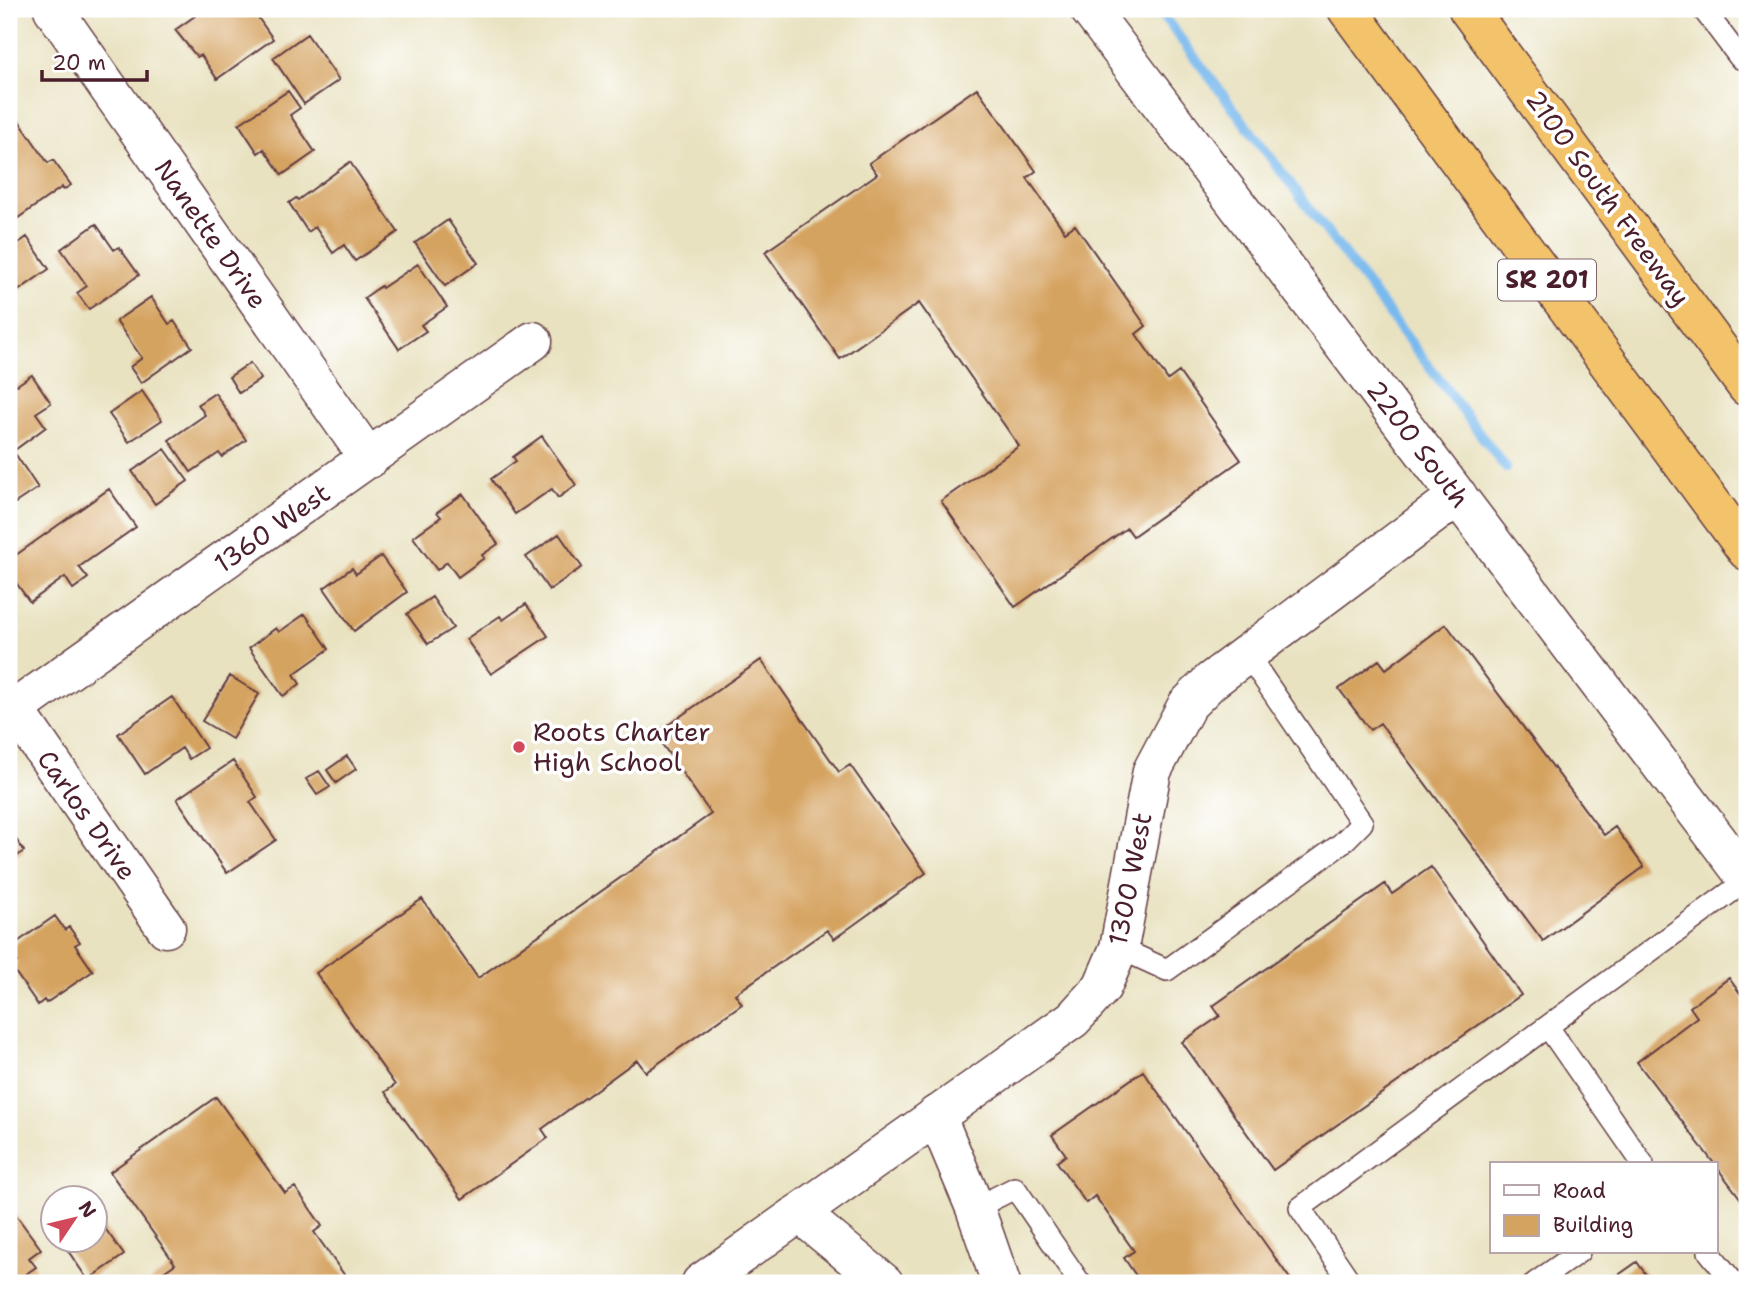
<svg xmlns="http://www.w3.org/2000/svg" width="1756" height="1292" font-family="'Shantell Sans',sans-serif">
	<style>
		.lines { fill: none; stroke-linecap: round; stroke-linejoin: round }
		.stream { stroke: #79baee; stroke-width: 10 }
		.building { fill: #d5a360 }
		.service-casing { stroke: #623c42; stroke-width: 24 }
		.minor-casing { stroke: #623c42; stroke-width: 41 }
		.motorway-casing { stroke: #623c42; stroke-width: 41 }
		.service { stroke: #fff; stroke-width: 21 }
		.minor { stroke: #fff; stroke-width: 38 }
		.motorway { stroke: #f2c36a; stroke-width: 38 }
		.poi-dot { fill: #d1495b; stroke: #fff; stroke-width: 2.5 }
		.labels { text-anchor: middle; stroke-width: 7; stroke-linejoin: round; paint-order: stroke }
		.shield { fill: #fff; stroke: #80626b; stroke-width: 2 }
		.shield-label { font-size: 24px; font-weight: bold; fill: #4a1f2b }
		.street-label { font-size: 26px; fill: #4a1f2b; stroke: #fff }
		.poi-label { font-size: 26px; fill: #4a1f2b; stroke: #fff; text-anchor: start }
	</style>
	<rect width="100%" height="100%" fill="#fff"/>
	<filter id="ink" filterUnits="userSpaceOnUse"><feTurbulence type="fractalNoise" baseFrequency=".0143" numOctaves="2"/><feDisplacementMap in="SourceGraphic" scale="14" xChannelSelector="R" yChannelSelector="G"/><feConvolveMatrix kernelMatrix="1 2 1 2 8 2 1 2 1" color-interpolation-filters="sRGB"/></filter>
	<filter id="wash" filterUnits="userSpaceOnUse"><feTurbulence type="fractalNoise" baseFrequency=".00686" numOctaves="4" result="noise"/><feDisplacementMap in="SourceGraphic" scale="28" xChannelSelector="R" yChannelSelector="G"/><feGaussianBlur stdDeviation="1.57" result="paint"/><feColorMatrix in="noise" values="0 0 0 0 0 0 0 0 0 0 0 0 0 0 0 0 0 1.4 0 .05"/><feComposite in="paint" operator="in"/></filter>
	<g filter="url(#wash)">
		<rect width="100%" height="100%" fill="#e9e2c1"/>
		<g class="lines">
			<!-- stream -->
			<path class="stream" d="M1158,9L1506,468"/>
		</g>
		<g id="blocks">
			<!-- building -->
			<path class="building" d="M205,9H252L273,39L217,79L201,55L197,57L175,30Z
				M307,34L339,80L304,104L273,58Z
				M977,88L1036,171L1027,178L1065,232L1075,225L1146,326L1136,334L1168,380L1179,372L1241,460L1133,536L1127,528L1015,607L941,501L1019,446L919,303L840,359L765,252L877,174L869,163Z
				M288,91L300,108L290,115L315,152L282,175L264,149L258,153L239,124Z
				M17,118L48,163L53,160L71,185L63,190L62,187L18,218L9,206V124Z
				M350,162L398,232L355,261L344,245L333,253L315,227L308,232L289,203L296,198L298,200Z
				M448,220L478,263L445,286L415,243Z
				M96,224L114,250L119,247L139,275L89,309L77,293L87,286L61,249Z
				M27,237L49,269L15,293L9,285V250Z
				M418,264L447,307L421,325L426,331L399,349L364,298L381,286L382,288Z
				M151,297L169,324L174,321L192,347L141,383L130,367L142,358L116,321Z
				M250,363L261,379L239,393L229,377Z
				M32,375L51,403L36,413L46,427L12,452L9,448V388L15,383L17,385Z
				M142,391L162,420L129,442L109,414Z
				M215,393L246,440L222,457L219,453L191,472L169,440L205,415L198,404Z
				M542,436L576,485L558,498L552,489L515,514L491,479L516,461L513,457Z
				M165,449L188,481L155,504L132,471Z
				M16,455L38,488L9,507V460Z
				M109,489L136,527L79,567L88,578L73,589L65,577L30,602L9,573V560Z
				M463,494L498,544L482,555L484,558L458,577L447,562L437,570L413,537L441,517L437,512Z
				M559,534L582,567L549,590L526,557Z
				M381,556L407,592L354,631L324,588L352,568L356,574Z
				M432,597L453,628L428,644L407,614Z
				M526,604L548,636L491,674L466,639L500,616L503,620Z
				M305,614L329,649L294,674L300,684L283,696L249,648L276,628L279,632Z
				M1446,624L1604,835L1615,827L1644,867L1543,941L1380,723L1370,730L1339,689L1379,660L1386,669Z
				M761,660L839,772L850,765L926,873L834,939L827,930L735,994L742,1004L646,1072L637,1060L542,1129L548,1138L462,1199L385,1092L395,1085L316,973L422,899L478,978L711,814L655,734Z
				M230,676L259,694L232,739L202,721Z
				M172,697L206,748L189,759L182,748L145,774L118,734Z
				M347,756L356,769L336,783L327,770Z
				M233,761L257,797L250,802L276,840L227,873L177,799Z
				M319,771L330,787L317,795L306,779Z
				M9,829L24,851L9,862Z
				M1431,867L1521,995L1273,1170L1182,1042L1220,1016L1213,1006L1385,884L1392,894Z
				M55,916L65,930L69,927L80,942L75,945L93,971L46,1003L44,1000L38,1005L11,966L17,962L9,948Z
				M1729,978L1747,1003V1207L1637,1062L1697,1017L1690,1007Z
				M1143,1071L1293,1283H1141L1124,1258L1134,1251L1095,1196L1086,1203L1057,1162L1066,1155L1052,1135Z
				M216,1097L285,1193L295,1187L322,1226L314,1232L350,1283H148L175,1264L110,1172Z
				M10,1207L41,1249L29,1258L36,1267L13,1283H9Z
				M99,1220L124,1255L88,1280L64,1245L72,1240H94V1224Z
				M1637,1262L1652,1283H1607Z"/>
		</g>
	</g>
	<g filter="url(#ink)">
		<use href="#blocks" fill-opacity="0" stroke="#623c42" stroke-width="2"/>
		<g class="lines">
			<!-- service casing -->
			<g class="service-casing">
				<path id="service" d="M1703,9L1740,58L1747,52
					M1119,948L1167,970L1341,844L1362,823L1247,654
					M1548,1027L1643,1164
					M975,1208L1015,1188L1080,1283
					M1709,1252L1734,1283
					M1351,1283L1300,1208L1747,880
					M1535,1283L1579,1252"/>
			</g>
			<!-- minor casing -->
			<g class="minor-casing">
				<path id="minor" d="M53,9L369,459
					M1089,9L1747,879
					M9,701L166,928
					M9,713L533,341
					M936,1115L975,1208L1001,1283
					M799,1213L884,1283
					M701,1283L1073,1019L1102,987L1119,948L1152,771L1187,705L1211,681L1247,654L1458,496"/>
			</g>
			<!-- motorway casing -->
			<g class="motorway-casing">
				<path id="motorway" d="M1347,9L1747,551
					M1468,9L1747,387"/>
			</g>
			<!-- service -->
			<use href="#service" class="service"/>
			<!-- minor -->
			<use href="#minor" class="minor"/>
			<!-- motorway -->
			<use href="#motorway" class="motorway"/>
		</g>
	</g>
	<!-- markers -->
	<circle class="poi-dot" cx="519" cy="747" r="7"/>
	<g class="labels">
		<!-- shield labels -->
		<rect class="shield" x="1498" y="259.5" width="98" height="41" rx="5"/>
		<g class="shield-label">
			<text x="1547" y="288">SR 201</text>
		</g>
		<!-- street labels -->
		<g class="street-label">
			<text transform="translate(1608 198) rotate(54)" y="9">2100 South Freeway</text>
			<text transform="translate(211 234) rotate(55)" y="9">Nanette Drive</text>
			<text transform="translate(1418 444) rotate(53)" y="9">2200 South</text>
			<text transform="translate(272 528) rotate(-35)" y="9">1360 West</text>
			<text transform="translate(87 815) rotate(55)" y="9">Carlos Drive</text>
			<text transform="translate(1130 879) rotate(-79)" y="9">1300 West</text>
		</g>
		<!-- poi labels -->
		<g class="poi-label">
			<text x="533" y="741">Roots Charter<tspan x="533" dy="30">High School</tspan></text>
		</g>
	</g>
	<!-- margin -->
	<rect width="1756" height="1292" fill="none" stroke="#fff" stroke-width="35"/>
	<!-- legend -->
	<rect x="1490" y="1162" width="228" height="91" fill="#ffffff" stroke="#b7a5aa" stroke-width="2"/>
	<rect x="1504" y="1185" width="35" height="10" fill="#ffffff" stroke="#b7a5aa" stroke-width="2"/>
	<text x="1553" y="1198" font-size="21" fill="#4a1f2b">Road</text>
	<rect x="1504" y="1215" width="35" height="21" fill="#d5a360" stroke="#b7a5aa" stroke-width="2"/>
	<text x="1553" y="1232" font-size="21" fill="#4a1f2b">Building</text>
	<!-- north arrow -->
	<g transform="translate(74 1219) rotate(55)"><circle r="33" fill="#ffffff" stroke="#b7a5aa" stroke-width="2"/>
	<path d="M0-5L12 26L0 18L-12 26Z" fill="#d1495b"/>
	<text y="-10" font-size="19" font-weight="bold" text-anchor="middle" fill="#4a1f2b">N</text>
	</g>
	<!-- scale -->
	<path d="M42 70v10h105v-10" fill="none" stroke="#4a1f2b" stroke-width="3.5"/>
	<text x="52" y="70" font-size="21" fill="#4a1f2b" stroke="#ffffff" stroke-width="5" paint-order="stroke">20 m</text>
</svg>
